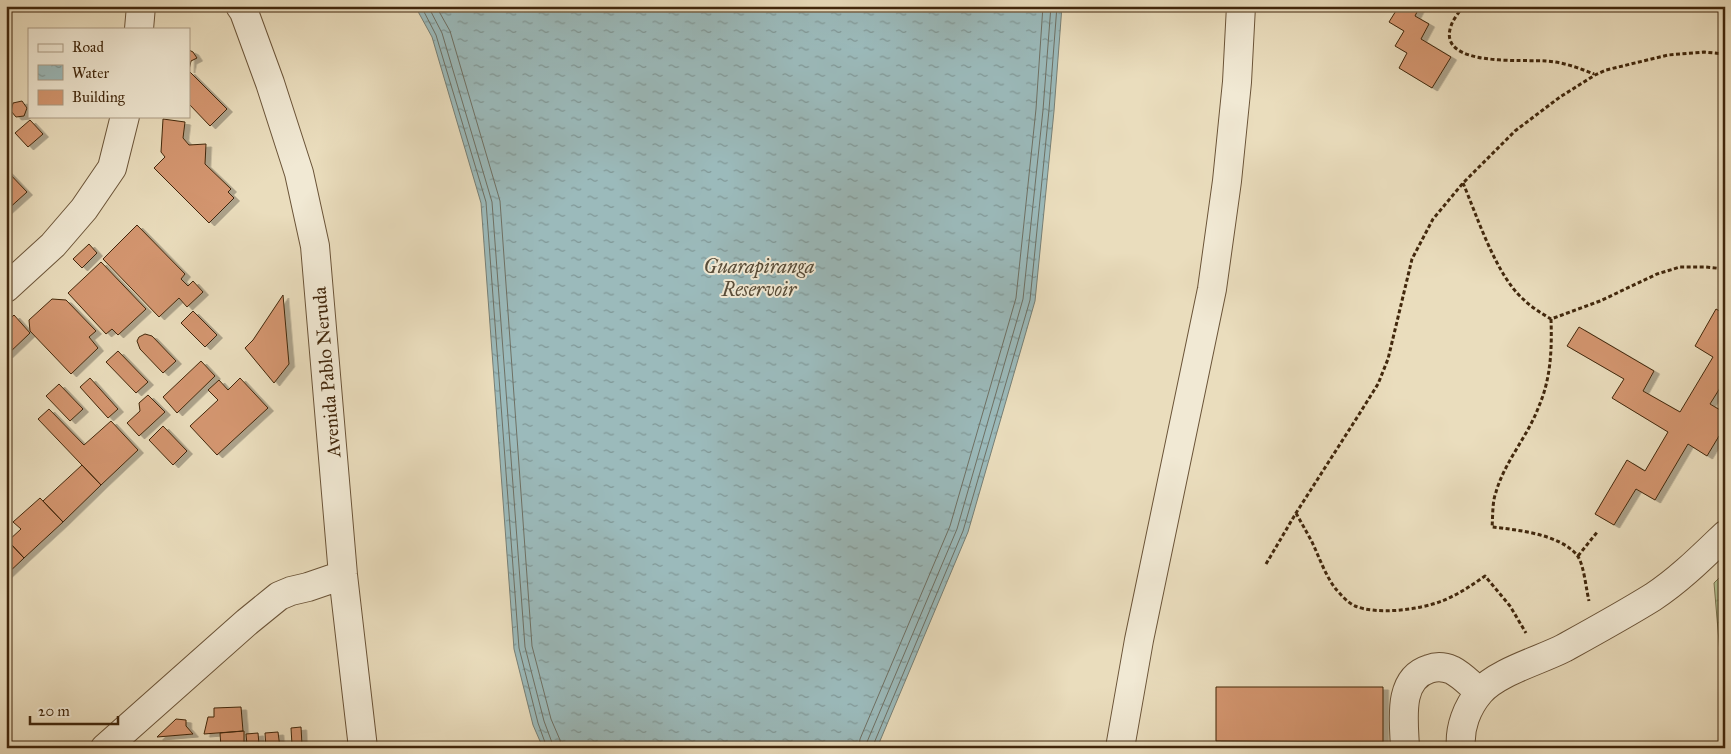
<svg xmlns="http://www.w3.org/2000/svg" width="1731" height="754" font-family="'IM FELL Great Primer',serif">
	<style>
		.forest { fill: url(#forest-crowns); stroke: #7a7450 }
		.water { fill: url(#water-ripples); stroke: #777f75 }
		.lines { fill: none; stroke-linecap: round; stroke-linejoin: round }
		.shore { stroke: #6e7064; stroke-width: 1 }
		.building { fill: #d4966f; stroke: #41270c; filter: url(#shadow) }
		.minor-casing { stroke: #6b5438; stroke-width: 30 }
		.path { stroke: #41270c; stroke-width: 3; stroke-dasharray: 4 2.5; stroke-linecap: butt }
		.minor { stroke: #f1e9d4; stroke-width: 28 }
		.labels { text-anchor: middle; stroke-width: 4; stroke-linejoin: round; paint-order: stroke }
		.street-label { font-size: 19px; fill: #41270c; stroke: #f1e9d4 }
		.water-label { font-size: 20px; font-style: italic; fill: #584c38; stroke: #f1e9d4 }
	</style>
	<defs>
		<pattern id="forest-crowns" width="20" height="18" patternUnits="userSpaceOnUse" patternTransform="scale(1.25)"><rect width="20" height="18" fill="#b4c293"/><path d="M2 6a3 3 0 1 1 6 0M12 15a3 3 0 1 1 6 0" fill="none" stroke="#949e76"/></pattern>
		<pattern id="water-ripples" width="26" height="14" patternUnits="userSpaceOnUse" patternTransform="scale(1.25)"><rect width="26" height="14" fill="#9bbabb"/><path d="M2 4q2-2 4 0t4 0M15 11q2-2 4 0t4 0" fill="none" stroke="#809796"/></pattern>
		<filter id="shadow"><feDropShadow dx="5.5" dy="3" stdDeviation="0" flood-color="#0004"/></filter>
	</defs>
	<rect width="100%" height="100%" fill="#eaddbd"/>
	<filter id="stains"><feTurbulence type="fractalNoise" baseFrequency=".004" numOctaves="4"/><feColorMatrix values="0 0 0 0 .2 0 0 0 0 .09 0 0 0 0 .02 0 0 0 .5 -.17"/></filter>
	<radialGradient id="worn" r=".72"><stop offset=".6" stop-color="#630" stop-opacity="0"/><stop offset="1" stop-color="#630" stop-opacity=".3"/></radialGradient>
	<!-- forest -->
	<path class="forest" d="M1725,572V712L1714,583Z"/>
	<!-- water -->
	<path class="water" d="M415,6H1062L1054,111L1035,301L968,532L877,748H543L533,725L514,649L481,203L432,37Z"/>
	<g class="lines">
		<!-- shore -->
		<path class="shore" d="M421,6L436,35L486,202L519,648L538,723L547,748
			M428,6L442,33L492,202L525,647L544,721L554,748
			M436,6L450,31L500,201L532,646L551,719L560,740L561,748
			M859,748L860,739L950,526L1016,298L1036,109L1043,6
			M866,748L867,742L957,529L1023,299L1043,110L1051,6
			M872,748L963,531L1030,300L1049,110L1057,6"/>
	</g>
	<!-- building -->
	<path class="building" d="M1399,6H1420L1415,16L1429,24L1421,39L1451,57L1432,88L1399,68L1407,53L1395,46L1404,31L1389,22Z
		M189,50L193,52L197,58L191,61L189,70Z
		M189,71L227,109L210,126L189,104Z
		M22,101L27,108L24,116L16,117L11,111L13,103Z
		M163,119L185,122L183,138L189,145L206,144L205,164L231,189L228,192L234,198L209,223L154,168L165,157L161,152Z
		M30,120L43,134L28,147L15,133Z
		M6,170L27,192L6,211Z
		M137,225L185,274L181,279L188,286L193,281L203,292L187,307L179,298L159,317L103,259Z
		M89,244L97,253L82,268L73,259Z
		M101,262L146,309L118,335L112,329L106,334L68,293Z
		M283,295L289,364L274,383L245,348L253,340Z
		M52,299L66,300L96,331L89,337L98,348L71,374L30,331L29,320Z
		M1716,309L1725,314V380L1710,404L1725,413V439L1719,436L1707,456L1688,444L1655,500L1636,489L1614,525L1595,514L1627,460L1645,471L1668,432L1612,398L1624,379L1567,346L1579,327L1654,371L1643,391L1680,412L1713,357L1695,346Z
		M193,311L217,335L205,347L181,323Z
		M14,315L30,333L7,355L6,323Z
		M145,334L152,336L176,361L163,373L140,349L137,341L139,337Z
		M118,351L148,382L136,393L106,362Z
		M201,361L215,376L177,413L163,397Z
		M90,378L118,409L108,418L80,387Z
		M240,378L268,408L217,455L190,426L218,400L208,390L219,380L228,390Z
		M59,384L83,409L70,421L46,396Z
		M148,395L165,412L139,436L127,423L140,411L139,403Z
		M49,409L84,445L111,421L138,450L101,485L38,419Z
		M163,426L187,451L173,465L149,440Z
		M82,465L101,485L63,522L43,501Z
		M40,498L63,522L24,558L8,541L21,529L13,522Z
		M10,543L24,558L6,575V547Z
		M1216,687H1383V742L1216,741Z
		M241,707L243,731L204,734L208,717H214V708Z
		M176,719L186,720V726L193,734L157,737Z
		M301,727L302,745H292L291,728Z
		M244,731V746L221,748L220,733Z
		M278,732L280,748H266L265,733Z
		M258,733L259,744L247,745L246,734Z
		M210,745L211,748H161Z"/>
	<g class="lines">
		<!-- minor casing -->
		<g class="minor-casing">
			<path id="minor" d="M240,6L244,12L270,83L299,173L315,246L343,575L363,748
				M139,29L141,6
				M6,288L53,245L84,209L112,168L125,116
				M105,748L247,622L279,596L291,591L308,587L343,575
				M1120,748L1139,640L1212,289L1227,181L1237,82L1241,6
				M1405,748C1404,721 1397,679 1429,669C1437,666 1445,667 1452,670C1462,675 1471,685 1480,692
				M1461,748C1459,728 1467,707 1480,692C1497,672 1541,660 1564,648C1593,632 1624,615 1653,597C1679,580 1702,557 1725,535"/>
		</g>
		<!-- path -->
		<path class="path" d="M1463,6C1459,13 1453,19 1451,26C1436,68 1526,59 1546,61C1563,62 1579,68 1594,74
			M1463,183C1477,216 1496,275 1523,299C1531,307 1541,313 1551,319L1600,301L1657,274L1680,267H1706L1725,269
			M1551,319C1552,349 1551,378 1539,406C1528,436 1505,461 1496,492C1492,503 1493,516 1492,527C1518,530 1559,534 1577,555C1584,564 1586,589 1589,601
			M1296,513C1301,522 1306,531 1311,540C1319,556 1324,573 1335,588C1340,594 1348,603 1355,606C1377,615 1419,610 1442,601C1457,595 1471,586 1485,576L1510,606L1526,633
			M1578,556L1598,531
			M1266,564L1296,513L1358,416L1378,384L1388,359L1412,259L1433,219L1463,183L1515,131L1560,97L1595,75L1606,70L1668,55L1704,52L1725,54"/>
		<!-- minor -->
		<use href="#minor" class="minor"/>
	</g>
	<g class="labels">
		<!-- street labels -->
		<g class="street-label">
			<text transform="translate(326 372) rotate(-95)" y="7">Avenida Pablo Neruda</text>
		</g>
		<!-- water labels -->
		<g class="water-label">
			<text x="759" y="273">Guarapiranga<tspan x="759" dy="23">Reservoir</tspan></text>
		</g>
	</g>
	<!-- margin -->
	<rect width="1731" height="754" fill="none" stroke="#eaddbd" stroke-width="25"/>
	<rect x="8" y="8" width="1716" height="739" fill="none" stroke="#41270c" stroke-width="2.5"/>
	<rect x="12" y="12" width="1706" height="729" fill="none" stroke="#41270c"/>
	<!-- legend -->
	<rect x="28" y="28" width="162" height="90" fill="#f1e9d4" stroke="#ab9b84"/>
	<rect x="38" y="44" width="25" height="8" fill="#f1e9d4" stroke="#ab9b84"/>
	<text x="72" y="52" font-size="15" fill="#41270c">Road</text>
	<rect x="38" y="65" width="25" height="15" fill="url(#water-ripples)" stroke="#ab9b84"/>
	<text x="72" y="78" font-size="15" fill="#41270c">Water</text>
	<rect x="38" y="90" width="25" height="15" fill="#d4966f" stroke="#ab9b84"/>
	<text x="72" y="102" font-size="15" fill="#41270c">Building</text>
	<!-- scale -->
	<path d="M30 716v8h88v-8" fill="none" stroke="#41270c" stroke-width="2.5"/>
	<text x="38" y="716" font-size="15" fill="#41270c" stroke="#f1e9d4" stroke-width="4" paint-order="stroke">20 m</text>
	<rect width="100%" height="100%" filter="url(#stains)"/>
	<rect width="100%" height="100%" fill="url(#worn)"/>
</svg>
